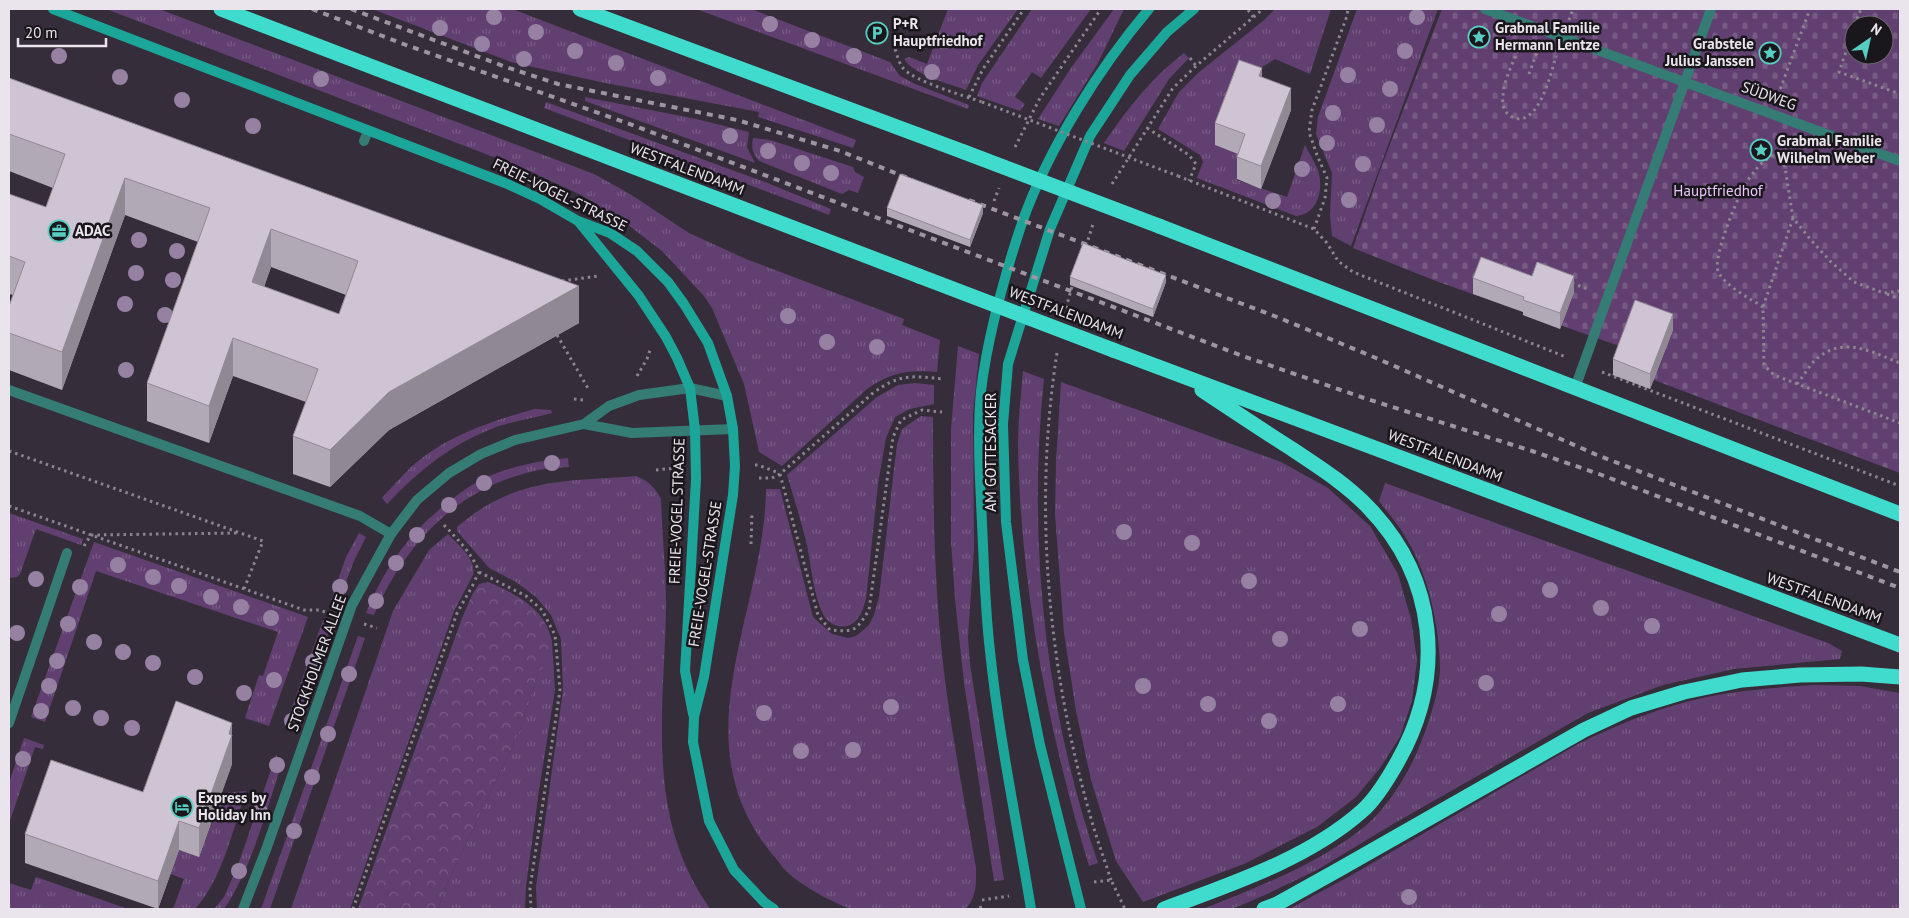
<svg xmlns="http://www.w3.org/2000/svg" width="1909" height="918" font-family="'PT Sans',sans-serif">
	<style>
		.grass { fill: url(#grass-tufts) }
		.forest { fill: url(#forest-crowns) }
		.cemetery { fill: url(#cemetery-stones); fill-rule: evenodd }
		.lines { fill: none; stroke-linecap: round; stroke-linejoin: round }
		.path { stroke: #8c858f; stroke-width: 3; stroke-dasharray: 2.5 4; stroke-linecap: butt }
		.lane { stroke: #347c74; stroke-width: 10 }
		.street { stroke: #347c74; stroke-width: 10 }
		.secondary { stroke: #1ca599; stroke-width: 10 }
		.highway { stroke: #3fdccd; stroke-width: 15 }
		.rail { stroke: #9d96a0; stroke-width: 4; stroke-dasharray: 6 6; stroke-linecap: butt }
		.path-bridge { stroke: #8c858f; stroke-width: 3; stroke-dasharray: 2.5 4; stroke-linecap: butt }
		.highway-bridge { stroke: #3fdccd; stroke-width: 15 }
		.tree { fill: #9781a3 }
		.wall { fill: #b1a9b5; fill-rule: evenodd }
		.shaded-wall { fill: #908994 }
		.building { fill: #cec4d3; stroke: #908994; fill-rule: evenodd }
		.labels { text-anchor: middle; stroke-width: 5; stroke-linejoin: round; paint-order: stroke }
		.poi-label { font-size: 15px; font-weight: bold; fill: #eae5ec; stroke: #1a171c; text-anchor: start }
		.street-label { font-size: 15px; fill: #eae5ec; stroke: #1a171c }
		.park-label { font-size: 15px; fill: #e8c6f9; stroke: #1a171c }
	</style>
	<defs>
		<pattern id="grass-tufts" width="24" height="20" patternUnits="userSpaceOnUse" patternTransform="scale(1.25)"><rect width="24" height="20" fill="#614071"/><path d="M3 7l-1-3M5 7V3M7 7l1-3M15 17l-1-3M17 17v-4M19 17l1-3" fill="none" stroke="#785b85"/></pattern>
		<pattern id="forest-crowns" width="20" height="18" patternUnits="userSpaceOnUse" patternTransform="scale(1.25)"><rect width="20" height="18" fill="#614071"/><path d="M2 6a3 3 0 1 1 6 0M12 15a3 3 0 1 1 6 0" fill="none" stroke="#785b85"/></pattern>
		<pattern id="cemetery-stones" width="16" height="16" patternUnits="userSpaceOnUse" patternTransform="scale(1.25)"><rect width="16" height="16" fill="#614071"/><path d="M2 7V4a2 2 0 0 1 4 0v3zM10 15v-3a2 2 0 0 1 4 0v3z" fill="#785b85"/></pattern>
	</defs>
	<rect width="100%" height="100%" fill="#352d39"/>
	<!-- grass -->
	<path class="grass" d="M106,9H159L594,174L630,194L689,233L746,259L904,319L902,325L940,340L937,372C907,370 892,372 867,389L782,466L759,452L744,384L712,308L704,296L662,251L623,221L581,195L525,169Z
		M372,9H512L856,140L853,148L758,117L759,112L600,82L511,62Z
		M696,9H751L890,62L900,76L915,84L969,105L968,109Z
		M948,9H1018L978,65L966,90C948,83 915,76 904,59L909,57L927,64Z
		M1032,9H1091L1041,78L1032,72L1015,97L1025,104L1020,111L977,96L982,83Z
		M1114,9H1124L1098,63L1059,126L1038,119L1071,68Z
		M1275,9H1331L1310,74L1275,59L1251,74L1215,145L1245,156L1237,180L1287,197L1305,145C1309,153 1315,162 1318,170C1324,190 1318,214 1296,216L1197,178L1203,162L1200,155L1158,129L1179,92L1198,73L1263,21Z
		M1357,9H1438L1351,246L1332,236L1330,215L1332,173L1316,134L1318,117Z
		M1184,53L1189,58L1169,79L1124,151L1104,143C1127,109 1151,78 1184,53Z
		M585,97L696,119L749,132L747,147L755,163L585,101Z
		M546,102L765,182L831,209L829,215L544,108Z
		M753,138L770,140L853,167L855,172L864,177L858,193L849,190L842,194L759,161C753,154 751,148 753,138Z
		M958,346L979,354L973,415L974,548L968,637L970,664L1004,880L994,881L964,683L955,599L951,541V429Z
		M1023,371L1044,379C1027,541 1045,709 1098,863L1089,866C1048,731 1020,585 1018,443C1018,419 1021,395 1023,371Z
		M1061,382L1281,462L1328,488L1370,526L1398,574L1411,619L1417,660L1412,701L1400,737L1380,768L1356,797L1317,827L1244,864L1143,902L1116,861L1091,780L1076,711L1064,633L1055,514L1056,463Z
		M915,383L934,385V404L910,409L895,417L886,438L878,484L866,599C863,610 859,623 847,626C838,628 829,624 824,616C814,597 811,566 807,545C801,521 794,498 787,475L877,397L898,385Z
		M535,409L551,410L552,413C534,418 514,421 496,427C450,445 422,468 387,504L382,498C391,488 401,477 411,467C446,436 491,421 535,409Z
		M921,416L933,417C933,502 934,587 944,672C952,737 965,803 976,868C976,883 977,898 965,909C939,909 912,909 886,909C875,909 862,912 852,909C834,904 799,884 786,871C781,866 777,859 772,854C678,740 765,612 766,489H780L813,617L832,634L848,638L856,636L869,625L874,615L879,597L897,444L902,429Z
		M568,458L569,467C559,468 548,468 539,470C458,487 406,542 374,615L366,613C385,568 407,535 446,504C457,495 470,485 483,479C510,466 539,461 568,458Z
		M636,476C648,481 655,487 661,499C662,534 666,569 666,605C665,695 648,792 691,877C696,888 704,899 710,909H537L536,887L563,690L561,639L551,615L536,597L516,582L489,568L457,531V527C470,516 484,506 499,499C540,478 591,480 636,476Z
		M1385,483L1828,643L1842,651L1840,659L1734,669L1663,685L1588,713L1393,824L1317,870L1265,895L1232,909H1203C1257,887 1312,867 1359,831C1382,814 1399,788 1412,763C1423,741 1440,693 1440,669C1440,628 1428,573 1406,538C1399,525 1388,513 1379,501Z
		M9,513L83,539L81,545L36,529L20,574L17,577L9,578Z
		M359,533L366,537L354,561L338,603L331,600L346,557Z
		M448,534C457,544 477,559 473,575L454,611L350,909H291L393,611L429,550Z
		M94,542L308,617L269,726L245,718L259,675L263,676L278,632L96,571L45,722L31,717Z
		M323,620L332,623L295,727L286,724Z
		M358,636L365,638L270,909H261Z
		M553,656L555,690L539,790L526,886L525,909H438L445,888L520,730L538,673Z
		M1814,685L1860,686L1900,693V909H1289L1350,876L1578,744C1623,722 1673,702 1723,694C1753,689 1784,687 1814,685Z
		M24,738L44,745L43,749L35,747L9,824V783Z
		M276,755L282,763C267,808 251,871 224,909H214L224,897L238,865Z
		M246,791C233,829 222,880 195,909H173L184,879L165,872L173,848L199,856L222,793Z
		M36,877L42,879L128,909H9V883L31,890Z"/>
	<!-- forest -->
	<path class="forest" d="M488,582C514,593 543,607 551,637C553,643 552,651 553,657L538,673L520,730L445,888L438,909H358L462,618L472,595L479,584Z"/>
	<!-- cemetery -->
	<path class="cemetery" d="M1442,9H1900V473L1654,380L1650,389L1612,375L1625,348L1436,281L1353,248L1382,165ZM1854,25H1884V55H1854Z"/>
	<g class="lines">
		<!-- path -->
		<path class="path" d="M1248,10L1254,18
			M1569,20L1573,9
			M1855,25L1861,9
			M1854,28L1839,72L1900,94
			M893,43C896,50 898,62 903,68C913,81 965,96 982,102
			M1520,44C1515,60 1504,78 1503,95C1502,103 1503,111 1510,116C1538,132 1551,73 1556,56
			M1190,58L1196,66
			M1529,74L1538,49
			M1778,95L1810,9
			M969,97L983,69L1024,9
			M1147,128L1189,155L1196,164L1189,181
			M1787,140L1782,148L1793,218L1811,240L1831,262L1854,282L1884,293L1900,291
			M1015,147L1040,98L1101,9
			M1178,176L1314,229L1327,243L1338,261L1353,272L1566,357
			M1112,184L1173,88L1196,66L1263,9
			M994,201L999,188
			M1793,218L1763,307L1764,365L1774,375L1900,423
			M1314,229L1325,198L1327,178L1317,155L1309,132L1312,110L1347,16L1348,9
			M1086,246L1093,224
			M562,281L598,276
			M1572,283L1590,290
			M1887,294L1900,299
			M1763,307C1751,299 1723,285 1718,271C1713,257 1736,201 1744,187C1747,180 1753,174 1757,168C1764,160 1774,155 1782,149
			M1066,308L1073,283
			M557,335L589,390
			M1057,353C1033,506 1048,666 1090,815C1096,837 1104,858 1111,880
			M1602,372L1900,486
			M637,376L647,359L650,350
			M1797,384C1804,376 1810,363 1819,357C1845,336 1874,353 1900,363
			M574,399L584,400
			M9,451L263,541L244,589
			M755,465H758L779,473
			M656,470L676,468
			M780,474L818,615L830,630C855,632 856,631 869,610L893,437L901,420L922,410L942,412
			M759,478H772L780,474L873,393C900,373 913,376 944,379
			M9,506L304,610H319L328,613
			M444,525C458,540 472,553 479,572L475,580
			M751,544L752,512
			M84,546L91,535L239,533
			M479,572L526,596L542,610L555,635L560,690L530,888L531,909
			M364,624L377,628
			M1094,882L1111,880L1125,909
			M982,900L1009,896
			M980,906L981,909
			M353,909L457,613L474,583"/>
		<!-- lane -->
		<path class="lane" d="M1485,9L1900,161
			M364,141L368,131
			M1575,388L1711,9
			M9,390L360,516L391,534
			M9,723L67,553"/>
		<!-- street -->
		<path class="street" d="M584,424L632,433L733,429
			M243,909L267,847L352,605L391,534L417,500L449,473L481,454L515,440L584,424L609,406L639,395L690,388L727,396"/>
		<!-- secondary -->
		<path class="secondary" d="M53,9L505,183L540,199L578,221L610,233L637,251L668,282L684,304L708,343L727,396L733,429L735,466L733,495L704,677L694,717L693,742L709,821L734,870L764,902L774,909
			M579,222L639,296L666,337L677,358L690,388L695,430L696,479L685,671L693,714
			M1031,909C1017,823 999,738 990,651C985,609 984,566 982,523C980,479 977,435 981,391C984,365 989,341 995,316C1003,284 1012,252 1023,220C1049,148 1099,68 1149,9
			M1081,909L1040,745L1023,660L1006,522L1003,424L1008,364L1050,229L1090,136L1130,75L1167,32L1194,9"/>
		<!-- highway -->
		<path class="highway" d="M221,9L919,276
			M580,9L964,152
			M1159,226C1407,320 1652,420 1900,514
			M1113,350L1900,645
			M1164,909C1231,884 1308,859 1362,811C1376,799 1389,777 1398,761C1446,676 1437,578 1368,507C1346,484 1319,467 1292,449C1262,430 1232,410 1202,390
			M1264,909L1277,904L1338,870L1584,730L1631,708L1684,692L1742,680L1800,675L1861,674L1900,677"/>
		<!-- rail -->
		<path class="rail" d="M312,9L406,45L627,123L1240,355L1364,398L1532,451L1599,474L1900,588
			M351,9L506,67L558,84L737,120L840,151L913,180
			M969,200L1277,317L1376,358L1597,455L1900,572"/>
		<!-- path-bridge -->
		<path class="path-bridge" d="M982,102L1178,176"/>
		<!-- highway-bridge -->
		<path class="highway-bridge" d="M964,152L1159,226
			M919,276L1113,350"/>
	</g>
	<!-- trees -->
	<g class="tree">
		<circle cx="494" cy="17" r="8"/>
		<circle cx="1417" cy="17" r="8"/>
		<circle cx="770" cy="24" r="8"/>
		<circle cx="440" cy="28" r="8"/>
		<circle cx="536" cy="32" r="8"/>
		<circle cx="812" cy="40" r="8"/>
		<circle cx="943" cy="41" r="8"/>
		<circle cx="482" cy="44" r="8"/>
		<circle cx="575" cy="51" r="8"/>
		<circle cx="1405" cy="51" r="8"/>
		<circle cx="59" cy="56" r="8"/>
		<circle cx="854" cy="56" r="8"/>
		<circle cx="524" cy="59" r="8"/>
		<circle cx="616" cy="63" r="8"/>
		<circle cx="932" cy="72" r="8"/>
		<circle cx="1348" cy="75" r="8"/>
		<circle cx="120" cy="77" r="8"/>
		<circle cx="658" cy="78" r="8"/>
		<circle cx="321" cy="79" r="8"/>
		<circle cx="1390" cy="89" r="8"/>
		<circle cx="182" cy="100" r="8"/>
		<circle cx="1333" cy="113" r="8"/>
		<circle cx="1377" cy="125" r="8"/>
		<circle cx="253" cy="126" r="8"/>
		<circle cx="730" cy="136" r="8"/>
		<circle cx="1327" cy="143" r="8"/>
		<circle cx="768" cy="151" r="8"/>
		<circle cx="802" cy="163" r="8"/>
		<circle cx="1363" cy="164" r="8"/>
		<circle cx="1302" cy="169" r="8"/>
		<circle cx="831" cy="173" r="8"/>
		<circle cx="1349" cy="200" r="8"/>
		<circle cx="1273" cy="201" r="8"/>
		<circle cx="139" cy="240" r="8"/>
		<circle cx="177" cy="251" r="8"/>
		<circle cx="136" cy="273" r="8"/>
		<circle cx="173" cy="280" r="8"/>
		<circle cx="125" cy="304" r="8"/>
		<circle cx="165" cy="315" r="8"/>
		<circle cx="788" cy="316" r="8"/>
		<circle cx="827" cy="342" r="8"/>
		<circle cx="877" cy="347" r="8"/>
		<circle cx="126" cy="370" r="8"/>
		<circle cx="552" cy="463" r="8"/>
		<circle cx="484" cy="483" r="8"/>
		<circle cx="449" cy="505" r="8"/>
		<circle cx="1124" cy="532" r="8"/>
		<circle cx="417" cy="535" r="8"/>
		<circle cx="1192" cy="543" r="8"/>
		<circle cx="396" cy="563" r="8"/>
		<circle cx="118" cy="565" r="8"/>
		<circle cx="153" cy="577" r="8"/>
		<circle cx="36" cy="579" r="8"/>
		<circle cx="1249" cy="581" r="8"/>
		<circle cx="179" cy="586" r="8"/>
		<circle cx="80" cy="587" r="8"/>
		<circle cx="340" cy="587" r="8"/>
		<circle cx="1550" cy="590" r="8"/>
		<circle cx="211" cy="597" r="8"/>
		<circle cx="376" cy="601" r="8"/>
		<circle cx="241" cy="607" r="8"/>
		<circle cx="1601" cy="608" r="8"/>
		<circle cx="1499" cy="614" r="8"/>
		<circle cx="271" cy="618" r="8"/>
		<circle cx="68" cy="624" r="8"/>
		<circle cx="1652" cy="626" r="8"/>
		<circle cx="1360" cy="629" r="8"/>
		<circle cx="17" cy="633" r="8"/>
		<circle cx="1280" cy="639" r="8"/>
		<circle cx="94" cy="642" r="8"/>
		<circle cx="123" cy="652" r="8"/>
		<circle cx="57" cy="661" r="8"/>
		<circle cx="313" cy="662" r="8"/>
		<circle cx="153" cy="663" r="8"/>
		<circle cx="349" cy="674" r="8"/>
		<circle cx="195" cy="677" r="8"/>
		<circle cx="274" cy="680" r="8"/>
		<circle cx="1486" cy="683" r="8"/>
		<circle cx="49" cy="686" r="8"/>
		<circle cx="1143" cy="686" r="8"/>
		<circle cx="244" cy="693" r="8"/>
		<circle cx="1208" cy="704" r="8"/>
		<circle cx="1338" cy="704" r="8"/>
		<circle cx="891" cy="707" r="8"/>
		<circle cx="73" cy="708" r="8"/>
		<circle cx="41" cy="711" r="8"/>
		<circle cx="764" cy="713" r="8"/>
		<circle cx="101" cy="718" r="8"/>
		<circle cx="292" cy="721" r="8"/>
		<circle cx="1269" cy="721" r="8"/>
		<circle cx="132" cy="728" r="8"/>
		<circle cx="328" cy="734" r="8"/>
		<circle cx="853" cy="750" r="8"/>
		<circle cx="801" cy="751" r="8"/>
		<circle cx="23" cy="759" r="8"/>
		<circle cx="277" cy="765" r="8"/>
		<circle cx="312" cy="777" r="8"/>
		<circle cx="260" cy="812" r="8"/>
		<circle cx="294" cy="831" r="8"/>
		<circle cx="239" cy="871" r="8"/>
		<circle cx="1409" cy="897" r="8"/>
	</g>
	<!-- wall -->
	<path class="wall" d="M1262,77L1291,110L1261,189L1237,179V157L1238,154L1215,145V123Z
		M9,78L579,323L389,430L330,487L293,474V436L306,402L233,376L209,443L147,421V383L198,242L125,215L62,390L9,370V306L13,295L9,294V194L46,207L53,188L9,171ZM271,267L346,295L339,314L264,287Z
		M887,208L983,213L970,247L887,216Z
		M1070,277L1166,282L1153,317L1070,285Z
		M1473,278L1574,292L1560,329L1523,315V312L1473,294Z
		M1673,330L1650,389L1613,375V359Z
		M232,751V764L199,857L179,850L158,909L25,863V834L143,792Z"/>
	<!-- shaded-wall -->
	<path class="shaded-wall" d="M1262,68V90L1259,76Z
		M1291,88V110L1261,189V166Z
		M125,178V215L62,390V352Z
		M983,205V213L970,247V240Z
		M271,229V267L252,320V282Z
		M1166,275V282L1153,317V309Z
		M1574,276V292L1560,329V313Z
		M579,286V323L389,430L330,487V450L389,392Z
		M1673,314V330L1650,389V374Z
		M233,338V376L209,443V406Z
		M232,723V764L199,857V828Z
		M179,821V850L158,909V881Z"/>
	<!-- building -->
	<path class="building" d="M1239,60L1262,68L1259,76L1291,88L1261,166L1237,157L1245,134L1215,123Z
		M9,78L579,286L389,392L330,450L293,436L318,369L233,338L209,406L147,383L210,208L125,178L62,352L9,333V306L25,262L9,256V194L46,207L65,154L9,134ZM271,229L358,261L339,314L252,282Z
		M900,174L983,205L970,240L887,208Z
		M1083,243L1166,275L1153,309L1070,277Z
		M1481,257L1532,276L1537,262L1574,276L1560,313L1523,300L1524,297L1473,278Z
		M1635,300L1673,314L1650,374L1613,359Z
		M176,701L232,723L229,734L232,735L199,828L179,821L158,881L25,834L51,760L143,792Z"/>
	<!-- icons -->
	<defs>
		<g id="parking-ring" transform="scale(1.125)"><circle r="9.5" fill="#1a171c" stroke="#57cec1" stroke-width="1.5"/><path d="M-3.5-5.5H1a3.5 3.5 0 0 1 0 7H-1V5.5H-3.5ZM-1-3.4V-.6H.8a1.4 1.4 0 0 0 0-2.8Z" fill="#57cec1"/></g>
		<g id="sight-ring" transform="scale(1.125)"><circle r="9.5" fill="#1a171c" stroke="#57cec1" stroke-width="1.5"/><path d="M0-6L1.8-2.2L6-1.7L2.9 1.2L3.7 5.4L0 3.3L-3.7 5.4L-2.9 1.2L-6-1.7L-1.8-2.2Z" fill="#57cec1"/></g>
		<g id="office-ring" transform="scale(1.125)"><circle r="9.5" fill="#1a171c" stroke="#57cec1" stroke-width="1.5"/><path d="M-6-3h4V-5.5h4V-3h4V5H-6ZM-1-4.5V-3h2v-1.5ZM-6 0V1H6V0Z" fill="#57cec1"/></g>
		<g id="hotel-ring" transform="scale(1.125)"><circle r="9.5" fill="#1a171c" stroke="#57cec1" stroke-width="1.5"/><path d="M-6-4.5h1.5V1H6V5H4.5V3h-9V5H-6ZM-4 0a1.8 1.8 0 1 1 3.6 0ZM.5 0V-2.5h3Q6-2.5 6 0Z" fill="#57cec1"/></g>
	</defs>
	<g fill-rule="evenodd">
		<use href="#parking-ring" x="877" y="33"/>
		<use href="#sight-ring" x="1479" y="37"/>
		<use href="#sight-ring" x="1770" y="53"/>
		<use href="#sight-ring" x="1761" y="150"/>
		<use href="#office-ring" x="59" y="231"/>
		<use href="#hotel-ring" x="182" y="807"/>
	</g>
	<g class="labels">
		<!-- poi labels -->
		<g class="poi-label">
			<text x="893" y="29">P+R<tspan x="893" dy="17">Hauptfriedhof</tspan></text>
			<text x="1495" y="33">Grabmal Familie<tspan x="1495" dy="17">Hermann Lentze</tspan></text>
			<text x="1754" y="49" text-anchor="end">Grabstele<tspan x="1754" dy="17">Julius Janssen</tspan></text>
			<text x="1777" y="146">Grabmal Familie<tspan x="1777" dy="17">Wilhelm Weber</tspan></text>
			<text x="75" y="236">ADAC</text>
			<text x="198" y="803">Express by<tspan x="198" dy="17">Holiday Inn</tspan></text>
		</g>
		<!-- street labels -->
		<g class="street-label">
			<text transform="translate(1769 96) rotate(20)" y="5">SÜDWEG</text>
			<text transform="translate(687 169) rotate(21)" y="5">WESTFALENDAMM</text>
			<text transform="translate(560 195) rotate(26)" y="5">FREIE-VOGEL-STRASSE</text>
			<text transform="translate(1066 313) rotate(21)" y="5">WESTFALENDAMM</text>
			<text transform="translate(991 452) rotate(-90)" y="5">AM GOTTESACKER</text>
			<text transform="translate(1445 456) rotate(21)" y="5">WESTFALENDAMM</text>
			<text transform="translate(677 511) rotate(-88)" y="5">FREIE-VOGEL STRASSE</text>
			<text transform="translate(705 574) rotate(-81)" y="5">FREIE-VOGEL-STRASSE</text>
			<text transform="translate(1824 598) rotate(20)" y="5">WESTFALENDAMM</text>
			<text transform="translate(317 663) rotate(-70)" y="5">STOCKHOLMER ALLEE</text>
		</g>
		<!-- park labels -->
		<g class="park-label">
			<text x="1718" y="196">Hauptfriedhof</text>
		</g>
	</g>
	<!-- border -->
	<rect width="1909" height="918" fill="none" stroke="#eae5ec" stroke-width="20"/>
	<!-- north arrow -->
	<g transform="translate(1869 40) rotate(34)"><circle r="24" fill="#1a171c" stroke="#6d696f"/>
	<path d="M0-4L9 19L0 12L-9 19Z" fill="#57cec1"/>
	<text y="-8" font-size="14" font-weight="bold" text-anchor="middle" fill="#eae5ec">N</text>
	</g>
	<!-- scale -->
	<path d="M18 38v8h88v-8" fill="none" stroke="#eae5ec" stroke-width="2.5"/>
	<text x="25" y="38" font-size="15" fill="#eae5ec" stroke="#1a171c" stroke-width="4" paint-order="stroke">20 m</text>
</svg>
